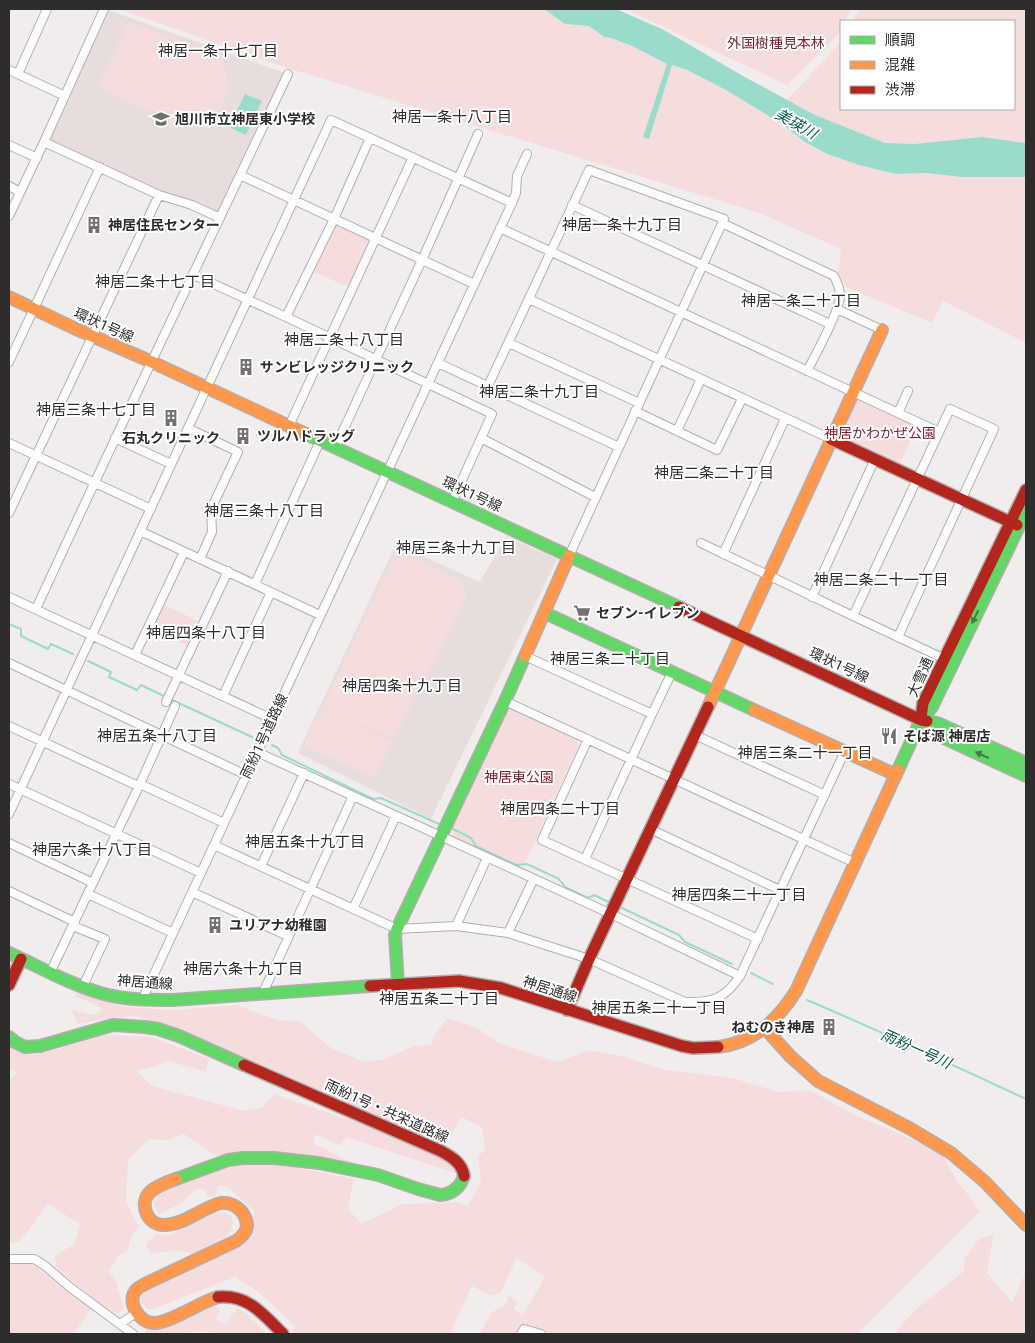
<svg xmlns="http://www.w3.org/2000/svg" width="1035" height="1343" font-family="Roboto,'Noto Sans JP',sans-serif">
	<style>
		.built { fill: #e7dddd }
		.green { fill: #f6dddd }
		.water { fill: #9adbcc }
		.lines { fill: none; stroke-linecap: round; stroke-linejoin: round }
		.stream { stroke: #9adbcc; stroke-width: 2 }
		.street-casing { stroke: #b2aeae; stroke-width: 10 }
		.fast-casing { stroke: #b2aeae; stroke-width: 14 }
		.slow-casing { stroke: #b2aeae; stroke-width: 14 }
		.jam-casing { stroke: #b2aeae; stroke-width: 14 }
		.street { stroke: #fdfcfc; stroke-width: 8 }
		.fast { stroke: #63d668; stroke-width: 11 }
		.slow { stroke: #ff974d; stroke-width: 11 }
		.jam { stroke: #b3261e; stroke-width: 11 }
		.oneway { fill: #467847 }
		.labels { text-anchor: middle; stroke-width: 4; stroke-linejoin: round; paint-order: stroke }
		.park-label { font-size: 14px; fill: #7e222f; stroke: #fff }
		.poi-label { font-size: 14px; font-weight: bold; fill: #2f2c2c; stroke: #fff; text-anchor: start }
		.street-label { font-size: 14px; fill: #2f2c2c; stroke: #fff }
		.neighbourhood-label { font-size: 15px; fill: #2f2c2c; stroke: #fff }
		.water-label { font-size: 15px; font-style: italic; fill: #0a5c4e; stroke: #fff }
	</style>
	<rect width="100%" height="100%" fill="#f2eded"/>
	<!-- built -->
	<path class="built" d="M105,9L288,74L220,218L159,195L44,142Z
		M506,537L557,559L431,819L298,753L396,544L480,582Z"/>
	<!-- green -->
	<path class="green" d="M119,9H544L565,24L589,26L604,37L611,38L632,46L672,65L687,70L726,90L749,104L805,142L826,154L859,165L896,174L926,173L961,177H1026V343L943,301L932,323L846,287L838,274L841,249L759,213L281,66Z
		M625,9H851L845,21H841V29L840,33L787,85Z
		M859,9H1026V143L982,137L914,144H885L815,115L787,100L841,42V109H1014V21H853Z
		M129,22L222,57L229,88L209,131L179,118L172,122L97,87Z
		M334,219L376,238L352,289L310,270Z
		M853,393L919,423L897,469L831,439Z
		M397,550L461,581L466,597L394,739L322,708Z
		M163,604L200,622L188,646L152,629Z
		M510,708L577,740L579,745L526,861L519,868L453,838L452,826L505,710Z
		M321,709L393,741L375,778L304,746Z
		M76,992L124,1007L173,1010L236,1005L278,1020L301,1022L331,1048L364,1062L384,1059L414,1046L431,1045L434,1036L447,1018L476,1027L499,1043L558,1062L589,1050L624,1057L666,1070L733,1078L778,1092L810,1090L851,1113L941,1152L956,1179L980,1211L857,1334H551L531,1326L527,1334H480L491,1313L506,1304L509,1296L517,1302L514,1308L522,1316L545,1277L517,1258L500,1293L490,1296L472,1286L453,1326L452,1334H291L295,1326L257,1291L235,1277L155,1308L148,1309L140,1303L142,1295L155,1284L252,1229L254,1211L227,1186H217L216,1196L208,1197L204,1189H197L180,1204L159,1214L153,1202L160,1191L194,1176L231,1165H284L354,1179L348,1208L361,1224L403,1204L457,1202L467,1206L481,1182L478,1156L485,1150L482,1128L462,1117L448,1137L390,1121L179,1029L135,1016L103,1019L78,1024L71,1010L92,1015L103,1010L95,1004L75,997Z
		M105,1035L152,1037L209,1059L206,1072L169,1061L153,1067L137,1071L152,1086L245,1111L263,1107L274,1094L459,1158L455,1173L346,1137L340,1146L316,1134L313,1143L359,1166L276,1151L237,1153L218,1157L184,1134L168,1140L149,1139L128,1160L126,1202L139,1227L131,1237L127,1252L119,1255L109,1272L115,1279L124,1309L118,1313L103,1307L56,1267L55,1256L74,1244L80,1224L48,1204L20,1241L9,1244V1081L17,1072L9,1069V1046L35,1055L65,1047Z
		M218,1212L230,1215L233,1222L231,1231L224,1238L194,1254L174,1250L152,1254L145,1246L155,1234L169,1235Z
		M994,1234L987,1273L1012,1302L1026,1272V1334H894L915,1310L963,1272L966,1256L979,1239Z
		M30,1262L91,1309L77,1329L71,1334H9V1263Z
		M213,1303L220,1311L215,1319L226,1324L237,1308L247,1314L267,1334H213C199,1329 195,1332 181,1334C169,1336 156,1334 144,1334L147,1329H160Z"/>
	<!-- water -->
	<path class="water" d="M544,9H616L664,30L743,76L815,115L885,143L914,144L982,137L1026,143V177H961L926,173L896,174L859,165L827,154L805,142L780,123L726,90L687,70L672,65L649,139L643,137L667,64L632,46L611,38L604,37L589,26L565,24Z
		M245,94L262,101L246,135L229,127Z"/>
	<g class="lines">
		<!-- stream -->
		<path class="stream" d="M9,624L21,629V636L48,649L51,644L73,654
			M88,661L111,672L109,677L137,690L141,685L166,697
			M170,699L252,737
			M272,745L278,748L282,755L373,799L381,798L439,824
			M451,828L471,838L476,846L516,865L527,864L559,879L565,887L588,898L594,895L609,902
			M622,908L679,935L685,942L732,964
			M751,973L773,984
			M807,1000C880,1031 953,1065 1026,1099"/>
		<!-- street casing -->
		<g class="street-casing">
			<path id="street" d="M9,70L65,96
				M18,74L47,9
				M44,142L159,195L192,205L220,218
				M9,145L37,158
				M240,175L474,284
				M9,186L20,192
				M572,205L830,324
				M9,216L44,142L104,9
				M722,223L834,276C837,282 840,288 840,295C841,309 815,356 807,371
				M500,228L939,432
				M194,275L286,317L492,414L452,502
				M529,299L831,439
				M837,309L882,330
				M286,317L334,219L370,138
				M509,343L639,403
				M9,362L100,167
				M438,363L619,447
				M488,386L589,170L724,219L569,556
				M635,411L717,450L742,399
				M898,413L908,391
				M289,426L413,157
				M188,428L238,452L211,509L212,532L200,559
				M677,431L701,379
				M115,438L171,464
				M481,438L595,497
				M9,443L151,509
				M335,448L422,260L478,134
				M9,513L159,195
				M140,531L320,615
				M701,543L853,616L947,660
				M723,554L785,419
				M255,584L320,441
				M9,597L272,719
				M812,597L875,459
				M36,609C118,430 204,252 288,74
				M853,616L950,409L994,429L898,637
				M135,655L184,552
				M525,656L652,714
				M9,663L246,775
				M223,696L271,592
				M505,701L855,863
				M166,702L228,571
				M9,726L138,786
				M695,735L825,795
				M588,739L542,840L758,939
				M257,752L611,914L740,976
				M9,784L201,873
				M140,784L224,823
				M9,814L331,120L512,203
				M650,829L780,890
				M9,843L93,883
				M214,845L397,929L456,926L508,933L589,959L685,1002C711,1003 725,999 740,976L845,751
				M585,859L652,714L672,672
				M261,866L304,773
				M9,891L75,922
				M192,892L288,936
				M88,894L173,933
				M353,909L396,816
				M73,926L105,939L83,986
				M456,926L487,858
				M508,933L533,880
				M50,973L140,784L175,706
				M262,995L353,796
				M142,1000L512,203L516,193L517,176L527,154
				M9,1259H34L44,1265L71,1288L133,1334
				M120,1324L136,1313
				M521,1334L524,1329L541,1334"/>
		</g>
		<!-- fast casing -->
		<g class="fast-casing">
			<path id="fast" d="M306,434L679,607
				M545,613L754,710
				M921,720L933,733L1026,776
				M927,721L937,723L1026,763
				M898,770L921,720L932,707L1026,512
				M9,953C40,967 71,985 104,994C127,1000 150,1000 173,1000L370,986
				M398,984L395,935L397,929L505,701L525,656
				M9,1037L15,1042L25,1047L40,1046L113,1025L145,1027L158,1029L179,1036L244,1065
				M176,1179L228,1160L243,1158H274L319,1163L378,1175L418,1189L440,1195C452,1194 460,1188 464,1176"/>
		</g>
		<!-- slow casing -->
		<g class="slow-casing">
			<path id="slow" d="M9,297L76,329L152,362L306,434
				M525,656L569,556
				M708,707L882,330
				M754,710L896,775
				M765,1028L790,1056L818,1081L909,1128L951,1153L985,1182L1026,1225
				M718,1047C753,1043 778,1020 796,991L898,770
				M176,1179C167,1182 156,1186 149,1193C139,1205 148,1225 163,1225C185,1225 203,1207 221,1203C229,1202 237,1206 242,1212C245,1216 247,1221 247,1226C246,1233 242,1237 236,1241L147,1283C144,1285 139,1287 137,1289C125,1301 139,1323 154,1323C170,1323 200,1302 218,1297"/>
		</g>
		<!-- jam casing -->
		<g class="jam-casing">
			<path id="jam" d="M831,439L1017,525
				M679,607L921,720L927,721
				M921,718L923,703L1026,490
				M9,985L21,959
				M370,986L459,981L501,988L682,1046L693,1048L718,1047
				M567,1010L589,959L708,707
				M244,1065L441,1151C452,1157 462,1163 464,1176
				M218,1297C248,1294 264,1315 283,1334"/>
		</g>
		<!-- street -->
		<use href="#street" class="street"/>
		<!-- fast -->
		<use href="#fast" class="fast"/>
		<!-- slow -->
		<use href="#slow" class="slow"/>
		<!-- jam -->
		<use href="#jam" class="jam"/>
	</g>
	<!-- one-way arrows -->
	<defs><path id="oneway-solid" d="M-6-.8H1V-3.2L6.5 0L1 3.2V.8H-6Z" transform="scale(1.25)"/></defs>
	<g class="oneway">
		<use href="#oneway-solid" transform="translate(975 617) rotate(116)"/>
		<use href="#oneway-solid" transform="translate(982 755) rotate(-155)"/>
	</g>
	<!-- icons -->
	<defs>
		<g id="school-bare" transform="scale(1.35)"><path d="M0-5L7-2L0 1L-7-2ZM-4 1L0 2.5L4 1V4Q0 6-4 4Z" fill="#737070" stroke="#fff" stroke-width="2.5" paint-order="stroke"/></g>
		<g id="building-bare" transform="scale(1.35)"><path d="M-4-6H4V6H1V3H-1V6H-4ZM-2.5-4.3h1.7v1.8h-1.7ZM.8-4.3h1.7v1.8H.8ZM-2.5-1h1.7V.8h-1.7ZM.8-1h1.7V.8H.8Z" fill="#737070" stroke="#fff" stroke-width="2.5" paint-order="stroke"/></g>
		<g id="supermarket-bare" transform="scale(1.35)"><path d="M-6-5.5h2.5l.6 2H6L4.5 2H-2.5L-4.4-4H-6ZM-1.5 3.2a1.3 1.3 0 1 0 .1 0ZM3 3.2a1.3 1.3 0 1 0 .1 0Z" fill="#737070" stroke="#fff" stroke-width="2.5" paint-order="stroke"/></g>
		<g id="restaurant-bare" transform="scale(1.35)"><path d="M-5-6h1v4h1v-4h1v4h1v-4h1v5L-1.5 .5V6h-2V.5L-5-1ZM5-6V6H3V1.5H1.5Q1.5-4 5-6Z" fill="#737070" stroke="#fff" stroke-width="2.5" paint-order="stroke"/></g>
	</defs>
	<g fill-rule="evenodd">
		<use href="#school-bare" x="161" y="119"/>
		<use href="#building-bare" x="94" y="225"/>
		<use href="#building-bare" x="246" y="367"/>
		<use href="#building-bare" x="171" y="418"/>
		<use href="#building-bare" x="243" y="436"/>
		<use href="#supermarket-bare" x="582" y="613"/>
		<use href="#restaurant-bare" x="889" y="736"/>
		<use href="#building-bare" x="215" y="925"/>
		<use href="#building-bare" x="829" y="1027"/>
	</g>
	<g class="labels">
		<!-- park labels -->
		<g class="park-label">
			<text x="776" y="48">外国樹種見本林</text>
			<text x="880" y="438">神居かわかぜ公園</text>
			<text x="519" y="782">神居東公園</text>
		</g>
		<!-- poi labels -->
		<g class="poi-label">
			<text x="175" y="124">旭川市立神居東小学校</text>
			<text x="108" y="230">神居住民センター</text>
			<text x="260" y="372">サンビレッジクリニック</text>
			<text x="257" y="441">ツルハドラッグ</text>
			<text x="171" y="443" text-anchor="middle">石丸クリニック</text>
			<text x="596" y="618">セブン-イレブン</text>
			<text x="903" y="741">そば源 神居店</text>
			<text x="229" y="930">ユリアナ幼稚園</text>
			<text x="815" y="1032" text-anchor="end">ねむのき神居</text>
		</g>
		<!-- street labels -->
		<g class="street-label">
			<text transform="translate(104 325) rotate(24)" y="5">環状1号線</text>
			<text transform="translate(472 494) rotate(25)" y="5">環状1号線</text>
			<text transform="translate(839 665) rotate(25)" y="5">環状1号線</text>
			<text transform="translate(920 677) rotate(-66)" y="5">大雪通</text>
			<text transform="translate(264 736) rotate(-65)" y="5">雨紛1号道路線</text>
			<text transform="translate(145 982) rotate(4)" y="5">神居通線</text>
			<text transform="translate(550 989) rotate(18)" y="5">神居通線</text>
			<text transform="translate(387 1111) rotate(24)" y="5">雨紛1号・共栄道路線</text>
		</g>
		<!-- neighbourhood labels -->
		<g class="neighbourhood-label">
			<text x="218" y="56">神居一条十七丁目</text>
			<text x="452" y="122">神居一条十八丁目</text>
			<text x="622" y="230">神居一条十九丁目</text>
			<text x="155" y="287">神居二条十七丁目</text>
			<text x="801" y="306">神居一条二十丁目</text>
			<text x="344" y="345">神居二条十八丁目</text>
			<text x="539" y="397">神居二条十九丁目</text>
			<text x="96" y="415">神居三条十七丁目</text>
			<text x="714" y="478">神居二条二十丁目</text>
			<text x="264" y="516">神居三条十八丁目</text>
			<text x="456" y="553">神居三条十九丁目</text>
			<text x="881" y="585">神居二条二十一丁目</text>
			<text x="206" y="638">神居四条十八丁目</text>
			<text x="610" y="664">神居三条二十丁目</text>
			<text x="402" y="691">神居四条十九丁目</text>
			<text x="157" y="741">神居五条十八丁目</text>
			<text x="805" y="758">神居三条二十一丁目</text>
			<text x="560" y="814">神居四条二十丁目</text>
			<text x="305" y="847">神居五条十九丁目</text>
			<text x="92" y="855">神居六条十八丁目</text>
			<text x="739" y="900">神居四条二十一丁目</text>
			<text x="243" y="974">神居六条十九丁目</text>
			<text x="439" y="1004">神居五条二十丁目</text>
			<text x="659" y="1013">神居五条二十一丁目</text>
		</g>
		<!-- water labels -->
		<g class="water-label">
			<text transform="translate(796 124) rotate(30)" y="5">美瑛川</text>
			<text transform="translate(916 1049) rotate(24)" y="5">雨粉一号川</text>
		</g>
	</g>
	<!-- border -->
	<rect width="1035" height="1343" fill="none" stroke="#2f2c2c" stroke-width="20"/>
	<!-- legend -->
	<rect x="840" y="20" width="175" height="90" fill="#ffffff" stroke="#acabab"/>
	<rect x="850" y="36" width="25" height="8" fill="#63d668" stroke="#acabab"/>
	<text x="885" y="45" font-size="15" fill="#2f2c2c">順調</text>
	<rect x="850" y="61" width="25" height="8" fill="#ff974d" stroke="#acabab"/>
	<text x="885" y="70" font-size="15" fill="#2f2c2c">混雑</text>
	<rect x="850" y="86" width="25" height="8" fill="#b3261e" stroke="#acabab"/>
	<text x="885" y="95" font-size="15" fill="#2f2c2c">渋滞</text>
</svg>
